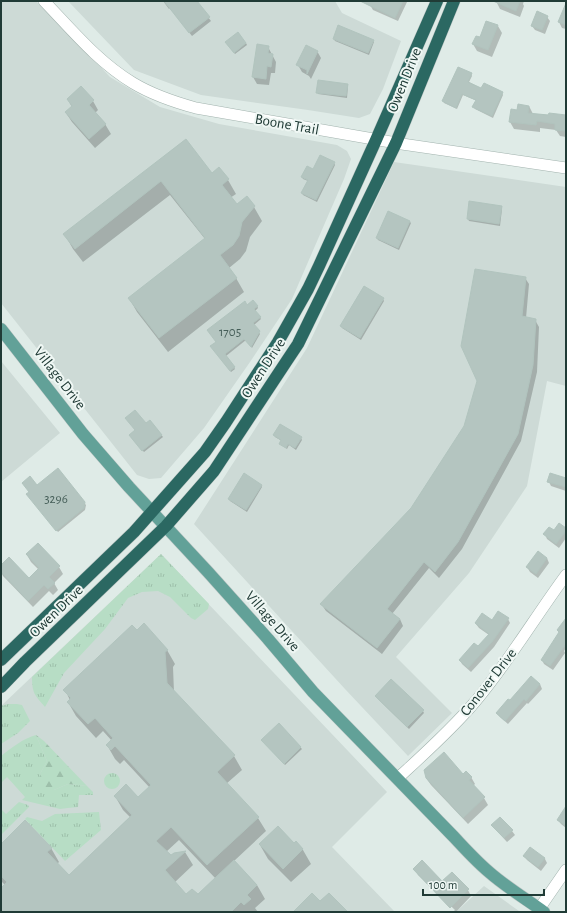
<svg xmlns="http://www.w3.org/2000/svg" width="567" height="913" font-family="'Alegreya Sans',sans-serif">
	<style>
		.built { fill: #cddad6 }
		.grass { fill: url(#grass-tufts) }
		.forest { fill: url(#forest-firs) }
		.shadow { fill: #0003; fill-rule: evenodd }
		.building { fill: #b4c5c0; stroke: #b1c4be }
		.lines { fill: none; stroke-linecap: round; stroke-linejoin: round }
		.minor-casing { stroke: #a2b3ae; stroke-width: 12 }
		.major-casing { stroke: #c1c8c7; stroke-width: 13 }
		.highway-casing { stroke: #c1c8c7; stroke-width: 13 }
		.minor { stroke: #fff; stroke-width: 11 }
		.major { stroke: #62a198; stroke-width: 12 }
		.highway { stroke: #2b6862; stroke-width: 12 }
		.labels { text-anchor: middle; stroke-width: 4; stroke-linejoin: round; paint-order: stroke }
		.number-label { font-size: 13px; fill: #455e58 }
		.street-label { font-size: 15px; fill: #203b36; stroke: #eff7f4 }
	</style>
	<defs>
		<pattern id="grass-tufts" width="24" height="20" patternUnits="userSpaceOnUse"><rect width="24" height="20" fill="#b7ddc5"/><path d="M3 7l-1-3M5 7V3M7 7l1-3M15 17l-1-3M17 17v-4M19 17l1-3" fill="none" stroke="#9dbfaa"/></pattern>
		<pattern id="forest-firs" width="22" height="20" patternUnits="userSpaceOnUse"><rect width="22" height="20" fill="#b7ddc5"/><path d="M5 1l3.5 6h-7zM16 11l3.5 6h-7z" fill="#9dbfaa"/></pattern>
	</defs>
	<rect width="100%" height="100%" fill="#dfebe7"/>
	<!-- built -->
	<path class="built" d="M1,1H36L71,35L110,77L160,107L219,124L337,145L347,151L351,159L344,179L292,299L250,362L204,428L161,478L149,479L137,475L1,303Z
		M68,1H335L342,13L401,41L383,89L370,114L359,118L308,110L201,95L134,70Z
		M394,162L566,187V386L547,381L527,486L469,573L396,657L452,713L408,756L345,689L194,524L307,348Z
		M1,361L60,433L1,482Z
		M161,554L387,792L332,847L395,912H1V706Z
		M484,886L519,911V912H456Z"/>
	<!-- grass -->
	<path class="grass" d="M161,554L209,604L208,609L195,620L191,618L170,597L158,591L142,592L128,598L105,629L64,673L45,707C35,695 32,694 32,677Z
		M8,704H17L22,705L30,721L18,733L1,744V706Z
		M36,735L47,761L40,774L54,790L68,784L87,786L93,792V795H79L78,807L68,808L60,809L22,800L25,797L7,777L1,783V756C11,748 24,738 36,735Z
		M104 781a8 8 0 1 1 16 0a8 8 0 1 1-16 0Z
		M19,802L28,805L29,807L1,835V809L6,814Z
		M99,812L101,830L65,861L25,819L27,817L42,821L55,814Z"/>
	<!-- forest -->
	<path class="forest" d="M36,735L44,741L87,786L68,784L54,790L43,789L40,774L47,761Z"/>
	<!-- shadow -->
	<path class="shadow" d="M163,1H196L211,21L192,36L170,8L169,9Z
		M372,1H406L407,2L398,21L373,10L370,5Z
		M496,1H524L523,4L524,6L520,17L500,9Z
		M566,12V29L562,28L559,22Z
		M547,17L550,21L545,34L535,30L532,26Z
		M487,22L498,26L502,33L492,57L477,51L473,44L480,38Z
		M334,39L373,41L374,42L369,55L335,41Z
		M246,43L247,45L235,54L227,44Z
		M268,47L276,62L275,73H271L269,85L257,84L253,77Z
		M317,51L321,58L311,79L309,76L302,72L298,65Z
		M471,74L472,76L469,82L482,89L502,93L503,95L493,118L475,109L474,107L477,101L463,95L457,109L444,103L443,101Z
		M347,84L348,86L347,98L318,94L317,92Z
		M68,100L93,101L98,110L95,113L105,124L111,134L95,148L72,122L66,113L72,107Z
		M529,106L533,114L566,116V137L560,136L556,130L540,128V132L514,129L510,122L518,111Z
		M185,140L212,174L219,168L228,180L236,194L230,198L236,206L254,207L262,221L250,237L246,251L240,259L229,268L236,278L244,292L168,352L137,312L129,298L205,239L170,195L83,262L73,249L65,235Z
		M334,163L335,165L317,202L303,195L302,193L308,181L303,179L302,177L313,170Z
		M470,202L501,207L502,209L500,226L469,221L468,219Z
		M409,221L411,223L399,250L378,240L377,238Z
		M525,278L529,284L526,318L535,320L539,327L537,372L521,441L462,549L439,578L429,568L392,614L400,619L403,626L382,654L326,611L322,605L412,508L465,427Z
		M364,287L383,299L384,301L361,340L342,328L341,326Z
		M247,306H257L258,308L255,311L261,319L254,325L260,334L252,348L246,340L226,356L235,369L231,372L213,348Z
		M150,421L163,437L144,452L131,437Z
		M274,435L301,438L302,440L296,450L289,445L287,449L282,445V441L275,437Z
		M566,479V491L551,486L549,482Z
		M261,485L262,487L247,512L230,501L229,499Z
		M37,486L84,503L86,505L85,510L58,532L29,496Z
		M566,529V538L559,548L547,539L545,534L554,531Z
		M27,555L59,567L63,574L54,583L58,590L53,595L49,591L33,607L3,576L1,572V567L29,579L39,570L31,562Z
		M547,558L549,563L538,578L530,572L527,567Z
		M508,619L510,623L494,647L471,672L462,664L460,660L478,648L489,635L479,628L476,624Z
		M566,620V648L564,651L565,653L553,670L544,664L542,660L560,633Z
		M137,632L167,650L175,664L173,667L174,692L234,756L242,770L226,784L258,818L266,831L234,861L257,885L265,899L255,908L258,912H1V889L5,885L1,881V845L51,848L59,862L57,864L69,877L130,817L123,810L115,796L138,799L150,788L124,760L120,764L115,759L107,745L112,741L103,731L96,738L76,716L68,702L70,700L65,690ZM179,840L216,879L198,896H186L174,883L193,865L185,852L174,853L171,857L166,852Z
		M540,684L542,689L528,704L527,703L508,724L500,717L497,713L510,702Z
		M377,698L423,711L424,713L409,729Z
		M279,725L302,749L285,765L264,742Z
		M463,775L471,777L475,784L473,786L484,798L488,805L468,824L431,785L426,778Z
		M566,808V828L561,824L558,820Z
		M492,825L512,831L515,835L507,842L495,829Z
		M296,843L303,850L311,864L291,882L268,859L260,845L294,844Z
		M530,848L545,859L547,863L541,871L527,860L524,856Z
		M415,869L442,883L468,890L471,896L456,912H453L438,897L453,912L455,910L418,875Z"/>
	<!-- building -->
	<path class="building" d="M164,1H197L210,17L189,33Z
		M360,1H403L395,18Z
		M493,1H520L516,11Z
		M566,3V25L558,22Z
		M537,11L548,16L542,30L531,26Z
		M486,21L498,25L488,50L472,44L476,36L480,37Z
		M338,25L374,40L368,53L333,39Z
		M238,32L246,43L234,53L225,42Z
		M257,44L269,46L268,53L273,54L271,67L267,66L266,79L252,77Z
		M306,45L318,51L307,74V70L296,65Z
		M458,67L472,73L468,82L481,88L484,83L503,92L492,116L472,107L476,100L462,94L456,108L442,101Z
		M318,80L348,84L346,96L316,93Z
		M81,86L94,100L89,105L106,124L89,139L65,112L72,106L67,99Z
		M518,104L529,106L528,113L548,115L549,113L566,115V131L555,130V124L537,121L536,125L509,122L511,109L517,110Z
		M186,139L212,173L219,167L229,179L222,185L237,204L247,196L255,206L242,222L239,236L233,245L220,255L237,278L159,338L128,298L205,238L161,181L75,249L63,234Z
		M320,155L335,162L316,200L301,193L308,180L301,177L307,166L313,169Z
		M469,201L502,206L499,224L467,219Z
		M388,211L410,221L398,248L376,238Z
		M475,269L526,277L522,316L536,319L533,365L518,434L458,542L435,572L424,562L387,609L400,619L377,648L320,604L411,508L464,426L477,381L461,346Z
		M364,286L384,298L360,338L340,326Z
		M253,300L258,306L254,309L261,317L253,323L260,331L251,347L244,339L225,354L235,367L230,371L210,346L216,342L207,330L245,301L247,305Z
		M135,410L146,423L150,420L162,435L142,451L129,435L135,430L125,418Z
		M280,424L302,437L295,448L288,444L286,448L279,444L281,440L273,435Z
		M58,468L85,502L84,508L56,531L26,494L29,492L22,483L30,476L37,485Z
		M244,473L262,485L246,510L228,499Z
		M550,473L566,478V487L547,482Z
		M559,523L566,528V531L556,544L543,534L549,527L554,530Z
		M38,543L60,566L49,577L55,583L48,589L44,585L28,601L1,572V565L9,557L29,578L39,568L26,554Z
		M538,551L547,558L536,574L526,567Z
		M498,611L509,618L492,642L468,668L459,660L474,643L478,646L489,634L475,623L482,613L492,620Z
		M566,618V644L550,666L541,660L559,632L557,630Z
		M144,623L168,650L165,652L167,683L235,755L217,772L259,817L207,865L171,827L156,841L171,855L174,853L186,851L165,870L186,894L192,889L198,894L234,860L257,885L247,895L251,899L244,905L241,902L231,912H1V888L7,882L1,876V844L25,820L52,848L47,852L69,875L132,815L114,796L126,784L138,797L151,785L115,746L111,750L106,745L113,738L95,718L88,724L67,702L71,698L63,690L132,625L137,630Z
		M531,676L540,684L526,701L524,699L505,721L496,713L508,699L510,700Z
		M391,679L424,710L407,727L375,696Z
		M279,723L301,747L284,764L261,740Z
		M444,752L463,774L466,771L472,777L469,780L485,797L463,818L426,778L424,770Z
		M566,806V826L557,820Z
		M500,817L513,830L504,838L491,825Z
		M278,826L294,843L296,841L303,849L283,869L259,844Z
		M530,847L545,858L538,867L523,856Z
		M422,860L442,881L452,872L469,889L450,908L413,869Z
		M312,893L320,901L329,893L348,912H293Z"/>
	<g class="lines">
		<!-- minor casing -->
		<g class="minor-casing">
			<path id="minor" d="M44,1C72,30 98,62 133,83C153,95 174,102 196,108L402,144L566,168
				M398,778C424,754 451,730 474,703C508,663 535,617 566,575
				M539,909L566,870"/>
		</g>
		<!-- major casing -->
		<g class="major-casing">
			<path id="major" d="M1,329L83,434L129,487L208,572L268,639L313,692L454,837C465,849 476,861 489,872C506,887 526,899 544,912"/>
		</g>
		<!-- highway casing -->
		<g class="highway-casing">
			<path id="highway" d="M1,660L134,532L205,452L226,422L278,342L308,289L319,266L376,140L437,1
				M1,687L25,662L166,526L214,471L286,362L298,344L396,143L454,1"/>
		</g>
		<!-- minor -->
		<use href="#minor" class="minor"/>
		<!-- major -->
		<use href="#major" class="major"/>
		<!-- highway -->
		<use href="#highway" class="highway"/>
	</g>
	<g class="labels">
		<!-- number labels -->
		<g class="number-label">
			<text x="230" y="336">1705</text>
			<text x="56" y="503">3296</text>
		</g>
		<!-- street labels -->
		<g class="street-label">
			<text transform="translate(404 80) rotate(-68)" y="5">Owen Drive</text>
			<text transform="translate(287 124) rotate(10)" y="5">Boone Trail</text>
			<text transform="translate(263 368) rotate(-57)" y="5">Owen Drive</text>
			<text transform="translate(60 378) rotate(52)" y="5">Village Drive</text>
			<text transform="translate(56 611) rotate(-44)" y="5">Owen Drive</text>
			<text transform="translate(273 621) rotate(49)" y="5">Village Drive</text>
			<text transform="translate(488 682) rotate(-52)" y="5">Conover Drive</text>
		</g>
	</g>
	<!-- border -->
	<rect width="567" height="913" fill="none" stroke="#203b36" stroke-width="4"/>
	<!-- scale -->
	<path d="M423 889v6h121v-6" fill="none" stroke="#203b36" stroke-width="2"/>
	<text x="429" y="889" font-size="12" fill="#203b36" stroke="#eff7f4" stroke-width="3" paint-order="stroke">100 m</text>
</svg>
